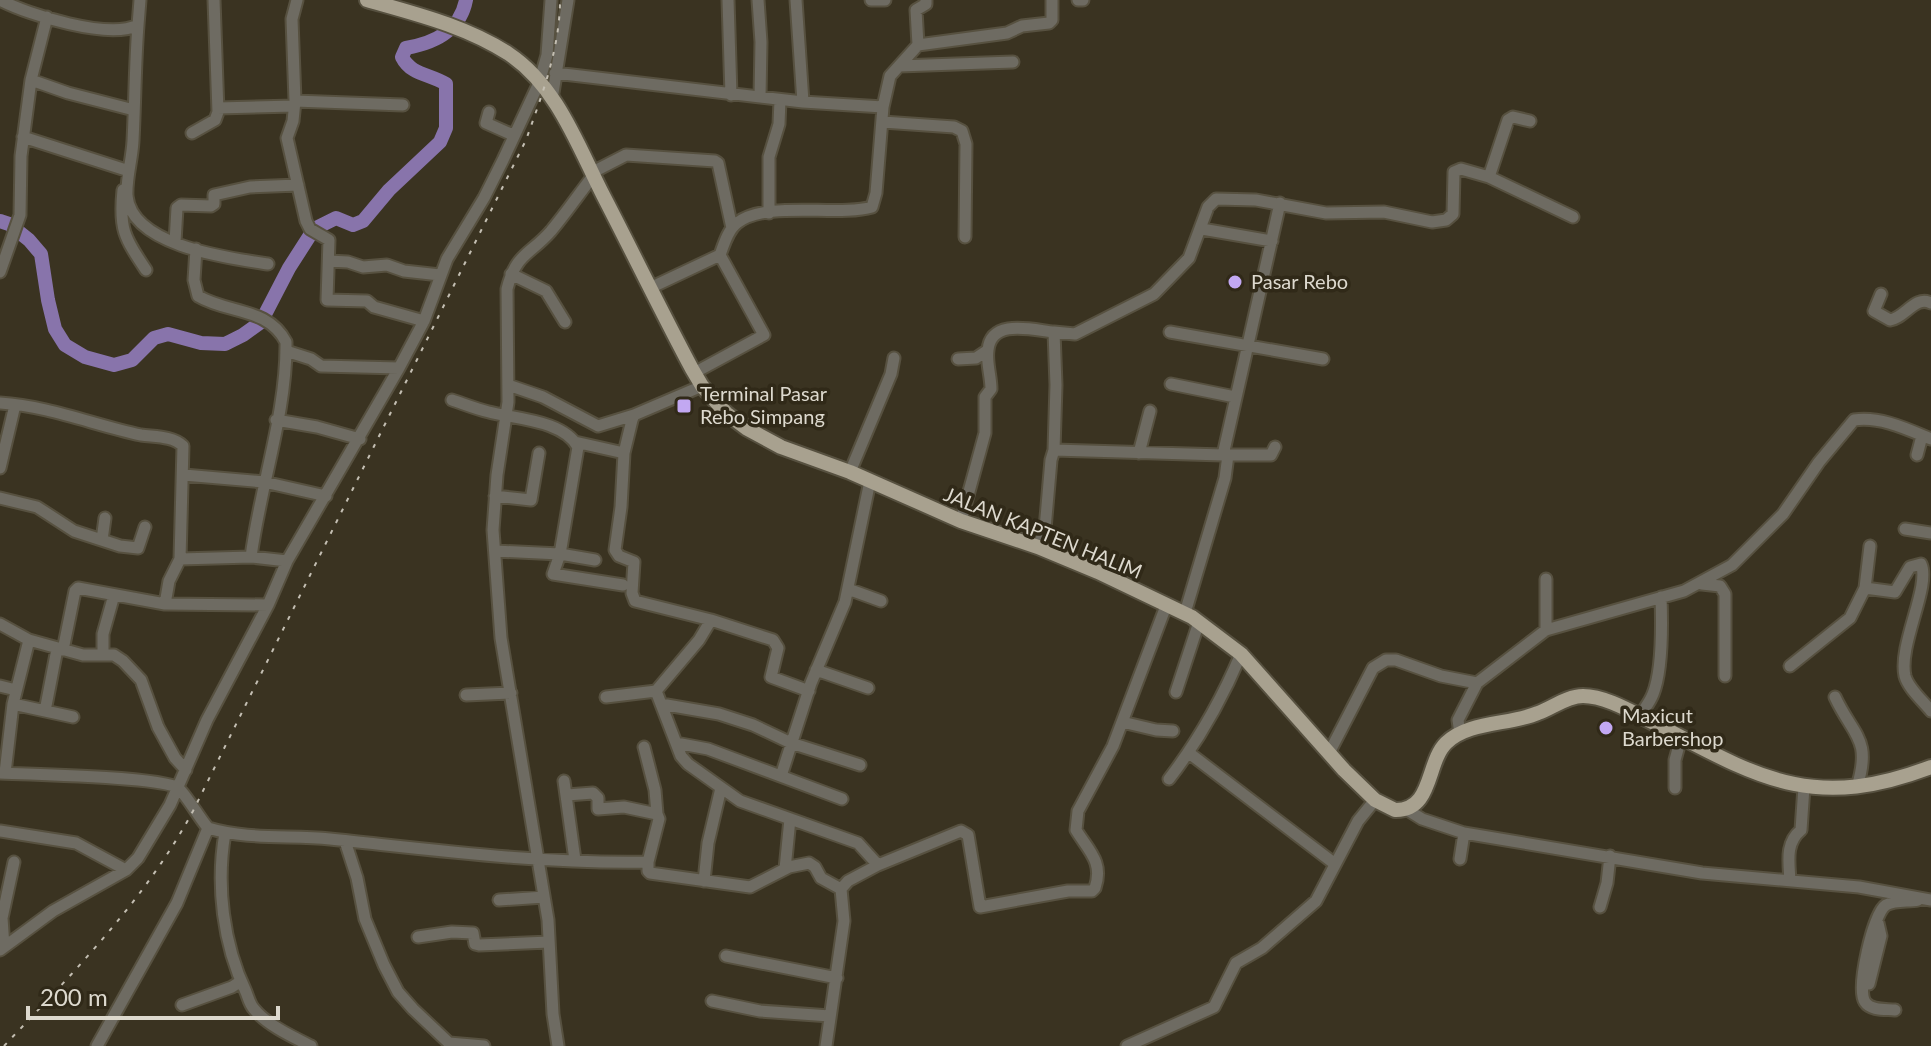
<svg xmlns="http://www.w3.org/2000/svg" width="1931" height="1046" font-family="Lato,sans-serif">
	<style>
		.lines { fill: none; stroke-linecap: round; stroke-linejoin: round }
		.river { stroke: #8874ab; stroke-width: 14 }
		.minor-casing { stroke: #575140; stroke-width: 15 }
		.major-casing { stroke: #575140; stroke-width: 18 }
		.minor { stroke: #6e6b62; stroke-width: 11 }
		.major { stroke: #a8a18f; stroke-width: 14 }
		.rail { stroke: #c4bfb3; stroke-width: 2; stroke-dasharray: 4 8; stroke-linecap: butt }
		.poi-dot { fill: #c2a8f2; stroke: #302918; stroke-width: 3 }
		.labels { text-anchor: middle; stroke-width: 7; stroke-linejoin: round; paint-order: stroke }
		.poi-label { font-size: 20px; fill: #ddd9ce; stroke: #302918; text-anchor: start }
		.street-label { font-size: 20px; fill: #ddd9ce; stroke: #302918 }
	</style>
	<rect width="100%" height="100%" fill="#3a3321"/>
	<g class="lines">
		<!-- river -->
		<path class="river" d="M0,221L9,224L29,240L41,254L48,300L55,329L65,345L85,357L114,365L132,360L154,338L168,334L201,343L225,344L243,335L261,322L289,268L314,229L336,218L353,225L363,221L389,190L440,142L446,128V84C430,74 411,75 402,57L406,48C435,43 460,31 466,0"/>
		<!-- minor casing -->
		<g class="minor-casing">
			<path id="minor" d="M0,0C29,15 109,40 138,25L140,0
				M297,0L292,19L295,101L293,121L287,138L306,221L310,229L329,240L327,300L367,301L374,307L424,321
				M728,0L731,95
				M758,0L761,42L760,97
				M796,0L803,102
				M871,0H885
				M1078,0H1083
				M47,17L31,80L68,93L134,110
				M138,25C135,64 135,102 133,141C132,160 126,178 127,196C132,246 228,258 268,264
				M918,45L916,10L926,4V0
				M899,66L1013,62
				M555,73L803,102L883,107L890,76L918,45L1007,33L1022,26L1049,23L1052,20V0
				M552,99L568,0
				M295,101L403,105
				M218,108L294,106
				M489,112L486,123L513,135
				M883,122L954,127L962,131L966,144L965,237
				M192,133L215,120L218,112L214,0
				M23,137L129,171
				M591,173L626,155L715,161L718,163L732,228
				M1489,177L1573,217
				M123,190C119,229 124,237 146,270
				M769,213V157L779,124L780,100
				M1202,229L1272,241
				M175,242L177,208L181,205L211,206L214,204V195L250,187L298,185
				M196,249L194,280L198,296C228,314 268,307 286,342C287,412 260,487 251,557
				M329,261L348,262L363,267L387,265L404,271L440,275
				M0,272L20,215L21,156L31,80
				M511,274L546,291L565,322
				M650,288L720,255C724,244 728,230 737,223C766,200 838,217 872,207L876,193L883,107
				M1881,294L1874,311L1890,320C1905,318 1915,295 1931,303
				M1170,332L1323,359
				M286,351L311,359L321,366L399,368
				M958,359L976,358L988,350
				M694,373L764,335L720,255
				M1171,384L1235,397
				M508,385L543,397L598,426L634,415
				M702,386L634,415L632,420L624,453L621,507L615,550L619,556L634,562L632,593L635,601L711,620L773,640L778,648L771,677L809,691
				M452,400C464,404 476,409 489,412C515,419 563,420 578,447L560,554L495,551
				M0,403C49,406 94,425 141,435C155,437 173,436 183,446L180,559L169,581L165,604
				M276,420L317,427L360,439
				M575,442L624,453
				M1054,450L1223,455
				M1139,453L1150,411
				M1228,455H1271L1275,447
				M1917,455L1922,436
				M0,468L15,405
				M850,472L891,374L894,358
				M184,475L264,482L326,496
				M495,496L531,500L539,453
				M0,498L37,507L74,531L120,546L138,548L145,527
				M961,521L985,433V397L991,389C991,376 986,362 988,350C991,318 1033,330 1054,332
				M1905,529L1931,533
				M102,540L105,518
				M1038,547L1045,529L1051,460L1054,450L1056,385L1054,332L1075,334L1154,294L1189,258L1208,207L1216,199L1256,200L1326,213L1384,212L1432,222L1446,220L1453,214L1454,172L1461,169L1489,177L1508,120L1513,117L1530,121
				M180,559L251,557L287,561
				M595,560L560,554L553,574L623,585
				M1702,584L1720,586L1725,594V676
				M1865,588L1870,546
				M848,589L881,601
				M1185,613L1225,478L1228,455H1223L1280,203
				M711,620L699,640L656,691L681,756L688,764L740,801L858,843L878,865L848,881L841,889L844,921L826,1046
				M0,624L29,640L83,655H114L123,661L141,680L158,727L175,758L186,770
				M1546,630V579
				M63,650L75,591L78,588L165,604L268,605
				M103,655V634L114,595
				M1790,666L1850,618L1865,588L1895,592L1910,567L1921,564C1931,586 1898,645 1905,676C1908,688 1923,701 1931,711
				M816,670L868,688
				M0,686L16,690
				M1176,692L1199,622
				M466,695L511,693
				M606,697L656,691
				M1835,697C1853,736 1872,738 1857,787
				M13,704L73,717
				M661,704L719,714L753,725L791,743L860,765
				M45,711L57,649
				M1640,716C1644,709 1650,702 1653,694C1663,669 1662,624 1661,597
				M1122,722L1156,730L1173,731
				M1460,733L1458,720L1477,683
				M676,743L708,749L842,799
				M644,747L655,790L657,814
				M1189,753L1335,864
				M1329,753L1373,668L1386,660H1396L1441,676L1477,683L1546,630L1684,591L1732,565L1783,514L1819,462L1854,420C1880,416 1907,429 1931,439
				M0,773C27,774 163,777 178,788C185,793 200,819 208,828L177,903L97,1046
				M5,773L13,704L29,640
				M781,776L811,683L845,602L870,481
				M1169,779C1199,740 1222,699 1241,654
				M564,781L575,860
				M1675,788V760L1681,738
				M567,795L593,793L598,798V809L624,807L657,814L659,819L648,862
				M1406,809L1422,819L1464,833L1702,873L1859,887L1931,900
				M208,828C248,840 289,835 330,839C436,850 541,864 648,862V871L650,873L750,887L789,867L809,863L815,867L821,878L841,889
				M0,831L76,843L126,870
				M225,833C216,885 223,944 246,992C248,997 250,1005 254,1009C267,1025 293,1037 311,1046
				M345,841L357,878L365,919L384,965L398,992L413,1009L449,1043L484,1046
				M1460,859L1464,833
				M878,865L961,831L968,835L980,907L1068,891H1092L1095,888C1104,862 1088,850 1076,830L1078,811L1113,746L1166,606
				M785,869L790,819
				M704,881L708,843L721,788
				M1790,881C1789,862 1785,843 1801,830L1804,787
				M499,900L544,897
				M1600,907L1607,883L1610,856
				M418,937L452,932L473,933L475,944L479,945L549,942
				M4,947L2,918L14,862
				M0,950L53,911L126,870L138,858L170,805L207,720L268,605L287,561L399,368L424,321L447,259L484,198L503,160L539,83L547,55L551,0
				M726,956L837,978
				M1869,984L1881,936L1878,923
				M712,1001L760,1011L830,1016
				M182,1005L232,987L241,981
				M1895,1010C1886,1009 1871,1011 1865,1002C1856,989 1873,913 1886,905C1895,900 1908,902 1918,900
				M558,1046L553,1014L548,920L501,638L493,530L497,475L508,402L507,289C516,253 530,255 551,231C566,213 579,194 593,176
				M1127,1046L1214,1007L1236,963L1262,948L1316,901L1358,821L1375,800"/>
		</g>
		<!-- major casing -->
		<g class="major-casing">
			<path id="major" d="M367,0C416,14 466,26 509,54C557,86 578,146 603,195C633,253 661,311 692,369L702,386L726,413L746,428L781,447L850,472L961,521L1038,547L1098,572L1192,617L1241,654L1344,770L1375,800L1395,810C1433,811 1426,763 1446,743C1468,721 1510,725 1538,713C1552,708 1567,696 1583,696C1607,696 1635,714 1656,724C1759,778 1813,812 1931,767"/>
		</g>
		<!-- minor -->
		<use href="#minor" class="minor"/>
		<!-- major -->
		<use href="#major" class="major"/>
		<!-- rail -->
		<path class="rail" d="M4,1046C73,973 145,900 193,811L526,140C542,95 560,48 560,0"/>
	</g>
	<!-- markers -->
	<g class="poi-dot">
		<circle cx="1235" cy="282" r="8"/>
		<rect x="676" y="398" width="16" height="16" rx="4"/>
		<circle cx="1606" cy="728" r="8"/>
	</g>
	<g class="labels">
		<!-- poi labels -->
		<g class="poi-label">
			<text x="1251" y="289">Pasar Rebo</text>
			<text x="700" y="401">Terminal Pasar<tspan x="700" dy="23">Rebo Simpang</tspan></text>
			<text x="1622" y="723">Maxicut<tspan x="1622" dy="23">Barbershop</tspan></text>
		</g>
		<!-- street labels -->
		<g class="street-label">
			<text transform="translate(1043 533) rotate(22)" y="7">JALAN KAPTEN HALIM</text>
		</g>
	</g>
	<!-- scale -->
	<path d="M28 1006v12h250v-12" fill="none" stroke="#ddd9ce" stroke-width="4"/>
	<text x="40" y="1006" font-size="24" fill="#ddd9ce" stroke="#302918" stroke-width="6" paint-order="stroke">200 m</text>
</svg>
